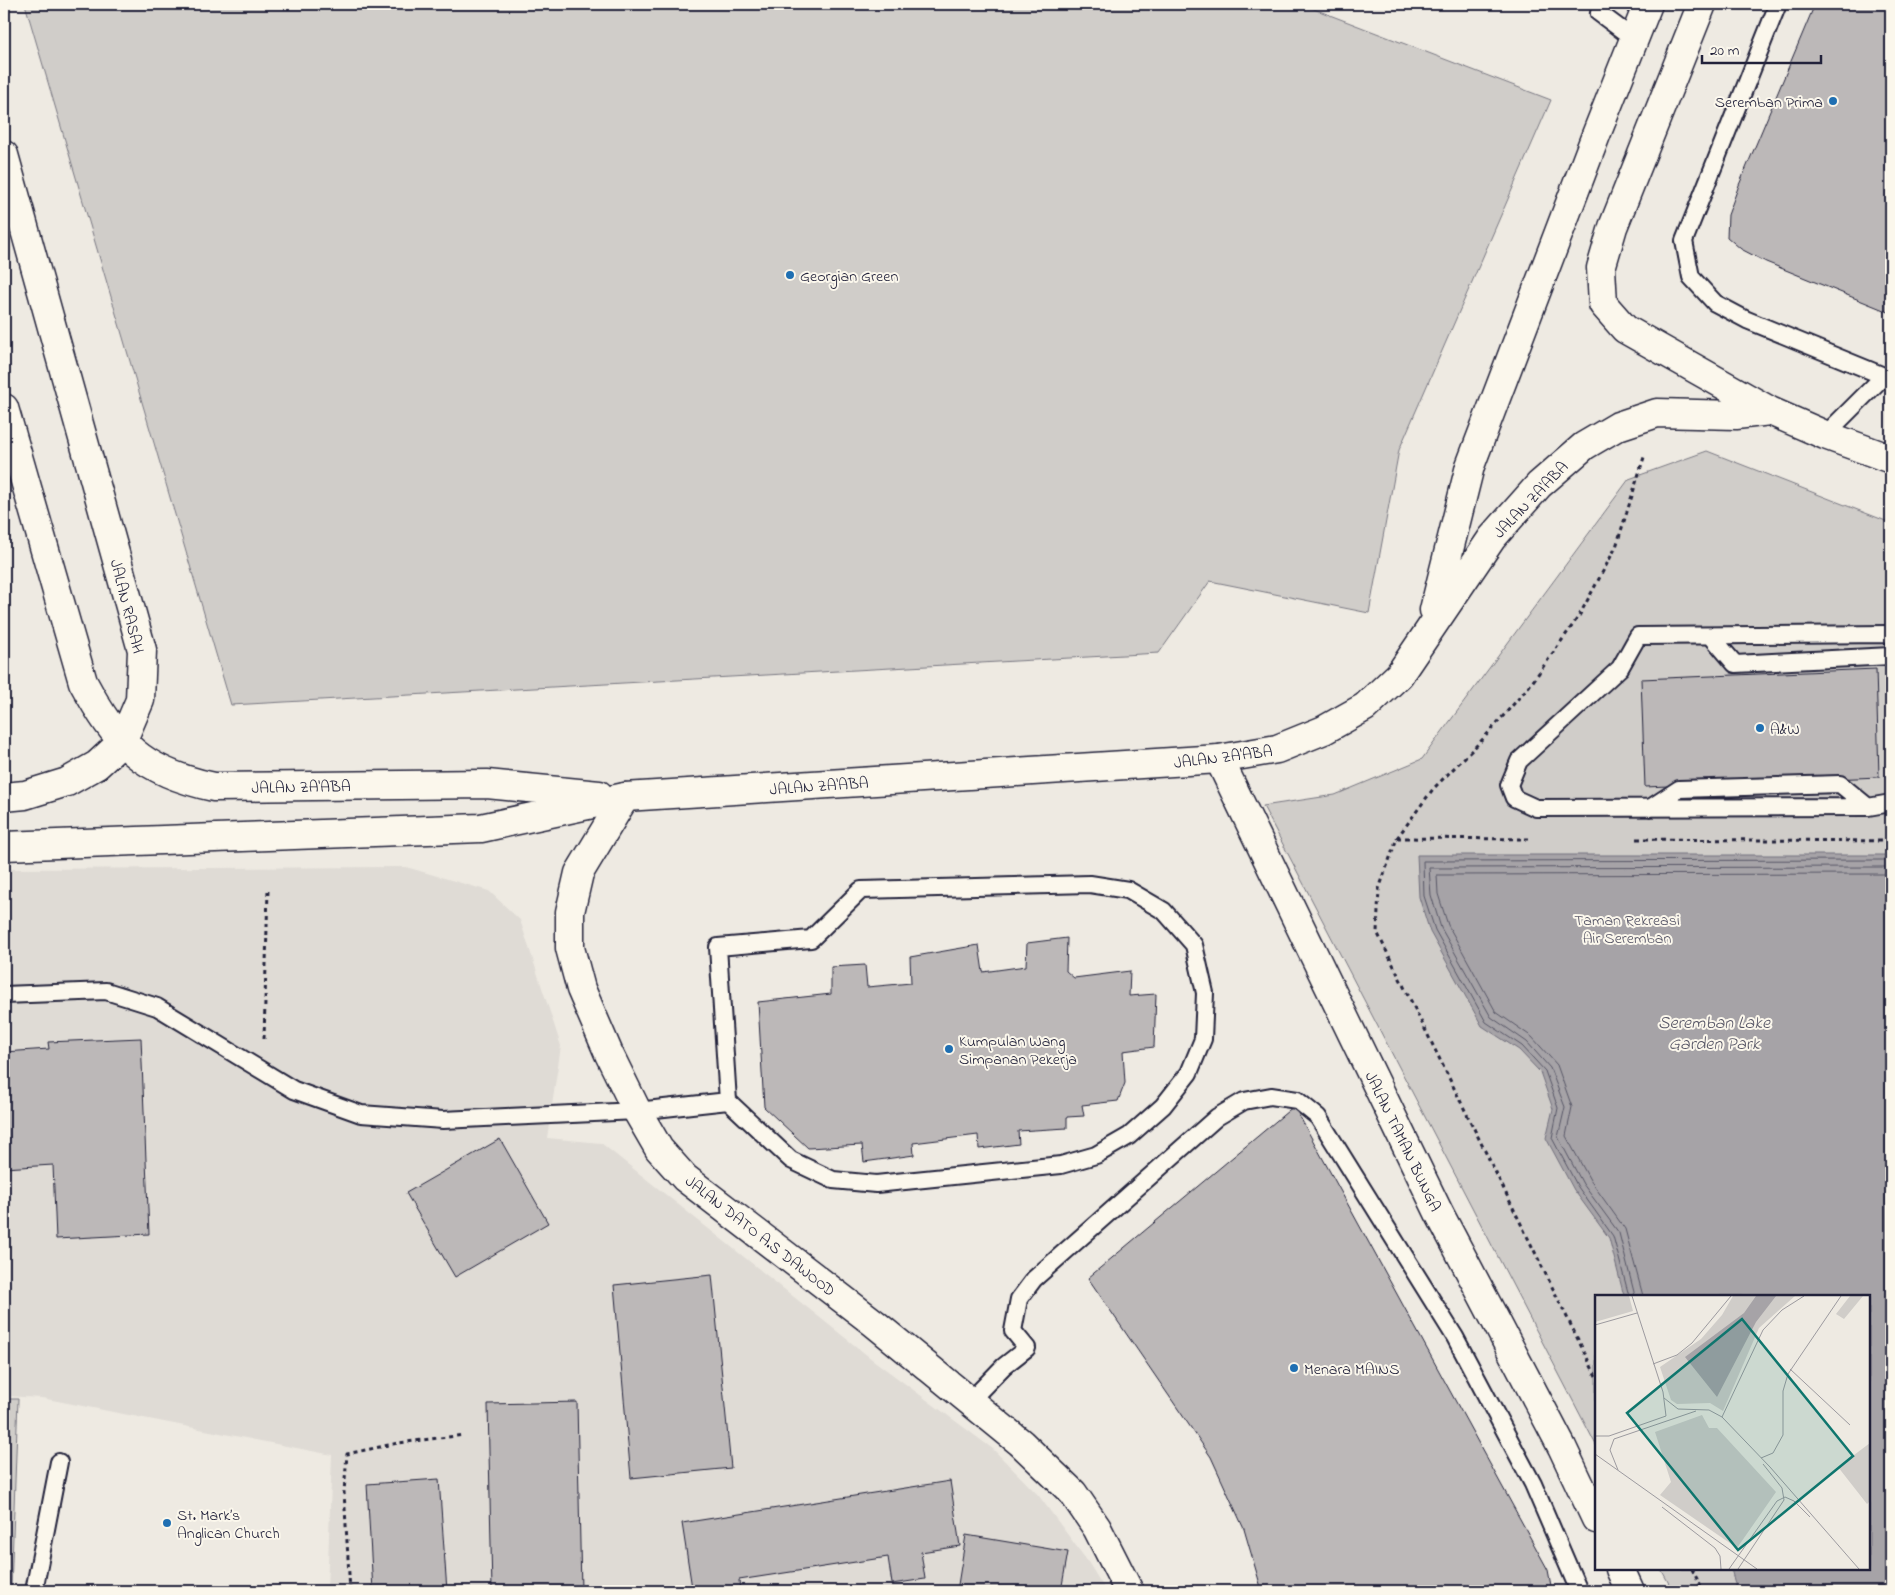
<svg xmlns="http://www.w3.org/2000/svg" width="1895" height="1595" font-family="'Indie Flower',sans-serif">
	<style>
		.built { fill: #dfdbd5 }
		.green { fill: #d0cdc9; stroke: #797882 }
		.water { fill: #a6a3a7; stroke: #716f7c }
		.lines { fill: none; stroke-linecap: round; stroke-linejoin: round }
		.shore { stroke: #575666; stroke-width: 1 }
		.building { fill: #bcb8b8; stroke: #22223b }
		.service-casing { stroke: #22223b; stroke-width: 20 }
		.tertiary-casing { stroke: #22223b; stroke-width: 31 }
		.trunk-casing { stroke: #22223b; stroke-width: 31 }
		.path { stroke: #22223b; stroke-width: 3; stroke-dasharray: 4 4; stroke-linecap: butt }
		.service { stroke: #fbf7ec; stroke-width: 16 }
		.tertiary { stroke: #fbf7ec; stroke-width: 28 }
		.trunk { stroke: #fbf7ec; stroke-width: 28 }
		.poi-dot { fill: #1f6fb2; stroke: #fbf7ec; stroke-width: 2 }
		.labels { text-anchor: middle; stroke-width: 4; stroke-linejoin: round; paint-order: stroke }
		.poi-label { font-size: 16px; fill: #22223b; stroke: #fbf7ec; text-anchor: start }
		.street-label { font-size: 16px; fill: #22223b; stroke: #fbf7ec }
		.park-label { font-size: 16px; fill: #565566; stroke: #fbf7ec }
		.water-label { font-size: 18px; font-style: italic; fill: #575666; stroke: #fbf7ec }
		.inset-road { fill: none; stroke: #9c9a9f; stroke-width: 1 }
		.view { fill: #0f766e; fill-opacity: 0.15; stroke: #0f766e; stroke-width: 2.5 }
		.inset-edge { fill: none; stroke: #22223b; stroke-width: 2.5 }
	</style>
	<rect width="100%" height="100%" fill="#eeeae2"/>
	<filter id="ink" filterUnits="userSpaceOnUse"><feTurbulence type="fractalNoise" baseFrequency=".02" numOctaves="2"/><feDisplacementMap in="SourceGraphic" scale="10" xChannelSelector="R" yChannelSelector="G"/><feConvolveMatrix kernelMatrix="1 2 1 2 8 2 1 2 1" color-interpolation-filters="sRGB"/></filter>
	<g filter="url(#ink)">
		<!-- built -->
		<path class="built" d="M406,867L489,891L520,920L561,1046L547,1138L601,1143L873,1360L993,1449L1039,1496L1088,1562L1106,1591H327L332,1455L42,1398L4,1396V869Z"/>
		<!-- green -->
		<path class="green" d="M25,4H1301L1551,100L1399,450L1369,613L1210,581L1159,653L231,705Z
			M1707,451L1891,523V1591H1673L1661,1569H1869V1296H1596V1445L1263,806L1335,795L1422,759L1629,479Z
			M4,1399H18L11,1591H4Z"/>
		<!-- water -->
		<path class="water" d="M1417,855H1891V1591H1737L1731,1569H1869V1296H1624L1609,1238L1574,1190L1546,1138L1553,1109L1540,1072L1519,1050L1482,1026L1430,932L1419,897Z"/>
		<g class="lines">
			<!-- shore -->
			<path class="shore" d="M1629,1296L1613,1236L1578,1187L1552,1138L1558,1108L1545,1071L1522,1046L1486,1022L1435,930L1424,896L1423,861L1891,860
				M1635,1296L1619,1233L1583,1184L1558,1137L1565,1107L1550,1068L1527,1042L1491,1017L1441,928L1431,895L1429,868L1891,867
				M1643,1296L1625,1229L1590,1180L1566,1136L1572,1107L1557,1065L1532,1037L1496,1012L1448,925L1438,894L1437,875L1891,874"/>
		</g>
		<!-- building -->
		<path class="building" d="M1815,4H1891V313L1766,262L1741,249L1727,237L1728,215L1739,185Z
			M1876,669L1879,777L1645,787L1641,679Z
			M1067,938L1066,971L1074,978L1130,971L1129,996L1156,994L1154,1047L1123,1051L1125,1083L1118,1101L1082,1105L1084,1116L1067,1117V1128L1018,1131L1019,1144L979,1149L978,1135L913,1143L914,1155L864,1162L862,1145L808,1148L764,1107L758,1002L831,994V967L865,965L867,987L911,983L910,957L979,945L983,972L1026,966L1027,943Z
			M141,1038L149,1234L56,1239L53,1165L4,1168V1052L49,1049L48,1042Z
			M1294,1106L1548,1570L1552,1591H1262L1244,1529L1211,1457L1088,1278Z
			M500,1139L548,1223L455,1277L406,1193Z
			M712,1275L731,1468L631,1478L614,1285Z
			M577,1402L581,1591H492L488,1404Z
			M439,1479L447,1591H373L367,1484Z
			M950,1481L960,1546L921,1552L925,1579L892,1584L888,1557L739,1580L740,1591H707L706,1586L692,1588L682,1523Z
			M966,1535L1068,1552L1061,1591H957Z"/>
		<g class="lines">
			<!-- service casing -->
			<g class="service-casing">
				<path id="service" d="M1602,4L1599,13L1634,39
					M1778,4L1684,241L1691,277L1715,303L1747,320L1891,379
					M1825,435L1884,376
					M1712,637L1735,664L1891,656
					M1891,637L1889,634L1638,636L1620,668L1519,761L1509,785L1514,798L1536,808L1868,807L1891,803
					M1650,808L1679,789L1840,784L1868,807
					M4,995L106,991L157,1007L294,1090L361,1114L443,1120L637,1111L728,1101L791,1160L833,1180L876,1184L1061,1165L1096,1155L1129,1136L1163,1106L1189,1073L1203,1039L1205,993L1194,945L1164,911L1128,890L1090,884L861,890L811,939L718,947L728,1101
					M970,1401L1004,1366L1027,1348L1013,1331L1019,1299L1034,1279L1217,1117L1244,1101L1271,1096L1297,1100L1318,1117L1455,1337L1533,1484L1579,1591
					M34,1591L59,1462"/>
			</g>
			<!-- tertiary casing -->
			<g class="tertiary-casing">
				<path id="tertiary" d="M1219,759L1439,1213L1562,1447L1596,1519
					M625,797L579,873L570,912V948L581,989L609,1054L637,1111L659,1149L685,1178L874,1323L1021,1443L1073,1493L1097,1528L1129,1591
					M1620,1569L1630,1591"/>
			</g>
			<!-- trunk casing -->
			<g class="trunk-casing">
				<path id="trunk" d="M1702,4L1613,227L1601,268L1603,304L1625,329L1770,411L1825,435L1891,459
					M4,155L142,650L140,700L122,742L97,765L67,782L25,795L4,797
					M4,408L83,682C117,745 142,772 214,787L487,784L599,795
					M1434,610L1470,466L1596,135L1648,4
					M4,846L481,828L625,797L1219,759L1277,749L1324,730L1365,707L1399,675L1492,538L1539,485L1584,446L1618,426L1657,413L1736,415L1770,411"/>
			</g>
			<!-- path -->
			<path class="path" d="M1397,838L1531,839
				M1637,839L1891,841
				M264,1039L268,889
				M1596,1376L1377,932L1379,889L1397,838L1433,789L1484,738L1531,684L1579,616L1616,547L1645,454
				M1692,1569L1703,1591
				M350,1591L344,1492L347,1454L398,1443L464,1435"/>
			<!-- service -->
			<use href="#service" class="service"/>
			<!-- tertiary -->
			<use href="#tertiary" class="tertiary"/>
			<!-- trunk -->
			<use href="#trunk" class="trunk"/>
		</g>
	</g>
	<!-- markers -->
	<g class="poi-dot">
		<circle cx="1833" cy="101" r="5"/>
		<circle cx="790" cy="275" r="5"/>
		<circle cx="1760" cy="728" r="5"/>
		<circle cx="949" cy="1049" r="5"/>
		<circle cx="1294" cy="1368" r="5"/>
		<circle cx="167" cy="1523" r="5"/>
	</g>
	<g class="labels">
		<!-- poi labels -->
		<g class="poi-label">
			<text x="1823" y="107" text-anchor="end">Seremban Prima</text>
			<text x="800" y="281">Georgian Green</text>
			<text x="1770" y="734">A&amp;W</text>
			<text x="959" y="1046">Kumpulan Wang<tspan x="959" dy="18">Simpanan Pekerja</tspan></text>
			<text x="1304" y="1374">Menara MAINS</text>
			<text x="177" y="1520">St. Mark’s<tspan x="177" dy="18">Anglican Church</tspan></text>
		</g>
		<!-- street labels -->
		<g class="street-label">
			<text transform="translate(1530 499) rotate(-46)" y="6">JALAN ZA'ABA</text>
			<text transform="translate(128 606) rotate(76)" y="6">JALAN RASAH</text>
			<text transform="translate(1223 756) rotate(-7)" y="6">JALAN ZA'ABA</text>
			<text transform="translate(819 785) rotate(-4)" y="6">JALAN ZA'ABA</text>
			<text transform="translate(301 786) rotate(-1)" y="6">JALAN ZA'ABA</text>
			<text transform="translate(1404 1141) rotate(64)" y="6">JALAN TAMAN BUNGA</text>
			<text transform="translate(761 1235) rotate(38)" y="6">JALAN DATO A.S DAWOOD</text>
		</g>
		<!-- park labels -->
		<g class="park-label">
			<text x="1627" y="925">Taman Rekreasi<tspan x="1627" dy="18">Air Seremban</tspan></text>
		</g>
		<!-- water labels -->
		<g class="water-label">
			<text x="1714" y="1028">Seremban Lake<tspan x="1714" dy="21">Garden Park</tspan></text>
		</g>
	</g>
	<!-- overview -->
	<g transform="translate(1595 1295)">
		<rect width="275" height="275" fill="#eeeae2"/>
		<path d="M0,1H34L38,16L0,27ZM138,1H200L164,33L128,116L115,108L82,109L76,105L65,72L106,44L127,20ZM255,1H268L249,24L241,19ZM107,120L114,133H122L181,197L142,253L65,200L76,187L60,137ZM275,148V206L272,209L243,172Z" fill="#d0cdc9"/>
		<path d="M161,1H181L161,27L122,102L90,62L149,18Z" fill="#a6a3a7"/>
		<path class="inset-road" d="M0,30L42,18M58,69L82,60L97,48L136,1M195,74L255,130M69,103L83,114L114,115L127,122L175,172L264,274M127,122L168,35L187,15L209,1M0,141H14L71,121L68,97L37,1M0,159L162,274M166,163L178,158L188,140V96L193,79L246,1M23,175L15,155L19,144L101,116M190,202L199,206L215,222M67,212L120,253L125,261L126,274M134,274L182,206L190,202M143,274L189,205L187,193L168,169"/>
		<path class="view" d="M147,24L258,161L143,255L32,118Z"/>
		<rect width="275" height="275" class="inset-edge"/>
	</g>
	<!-- margin -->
	<rect width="1895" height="1595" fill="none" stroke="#fbf7ec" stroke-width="20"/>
	<rect x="10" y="10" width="1875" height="1575" fill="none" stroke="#22223b" stroke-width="2" filter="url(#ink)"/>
	<!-- scale -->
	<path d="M1702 55v8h119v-8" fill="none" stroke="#22223b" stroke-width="2.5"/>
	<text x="1710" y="55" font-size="15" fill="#22223b" stroke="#fbf7ec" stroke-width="4" paint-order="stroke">20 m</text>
</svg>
